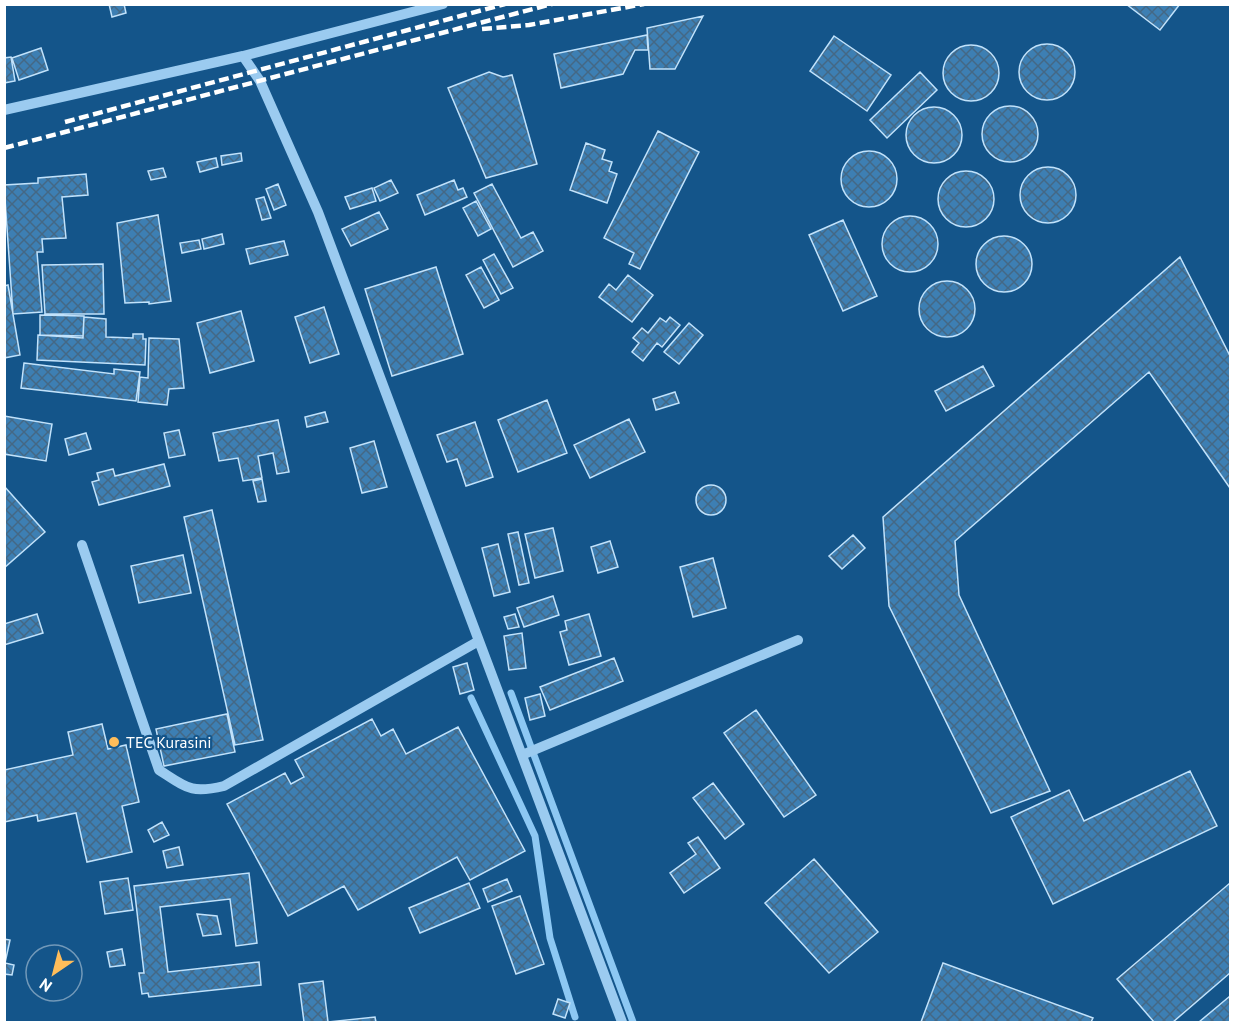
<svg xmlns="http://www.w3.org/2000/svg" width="1235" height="1027" font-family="'PT Sans',sans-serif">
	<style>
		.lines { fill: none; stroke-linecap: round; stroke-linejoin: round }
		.stream { stroke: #8dc8f3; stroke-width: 7 }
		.building { fill: url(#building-cross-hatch); stroke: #c1e2fb; stroke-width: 1.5 }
		.minor { stroke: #9bcbf0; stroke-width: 10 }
		.rail { stroke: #fff; stroke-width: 4.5; stroke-dasharray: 10 4.5; stroke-linecap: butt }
		.poi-dot { fill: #ffbd5a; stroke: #14558a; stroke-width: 2 }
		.labels { text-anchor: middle; stroke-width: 4.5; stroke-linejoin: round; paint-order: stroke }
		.poi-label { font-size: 16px; fill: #fff; stroke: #14558a; text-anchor: start }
	</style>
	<defs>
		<pattern id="building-cross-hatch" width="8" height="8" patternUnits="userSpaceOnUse" patternTransform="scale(1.5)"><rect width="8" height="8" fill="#3d7fb3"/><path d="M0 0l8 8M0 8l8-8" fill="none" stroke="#446885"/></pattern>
	</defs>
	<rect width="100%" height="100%" fill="#14558a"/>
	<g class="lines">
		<!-- stream -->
		<path class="stream" d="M511,693L633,1022
			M471,698L535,836L550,938L575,1017"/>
	</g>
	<!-- building -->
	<path class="building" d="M109,4H124L126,13L112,17Z
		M1126,4H1180L1160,30Z
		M703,16L675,69H650L647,28Z
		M647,35L648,50H635L623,74L561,88L554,54Z
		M834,36L891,75L867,111L810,71Z
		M1019 72a28 28 0 1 1 56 0a28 28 0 1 1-56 0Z
		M943 73a28 28 0 1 1 56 0a28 28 0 1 1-56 0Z
		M41,48L48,70L19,80L12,58Z
		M11,57L15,81L4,83V58Z
		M489,72L503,77L512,75L537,164L486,178L448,88Z
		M920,72L937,90L887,138L870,120Z
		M982 134a28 28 0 1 1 56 0a28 28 0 1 1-56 0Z
		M906 135a28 28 0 1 1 56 0a28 28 0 1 1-56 0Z
		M658,131L699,152L640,269L629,264L634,253L604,238Z
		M586,143L605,150L602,159L612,162L609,171L617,174L607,203L570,190Z
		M841 179a28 28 0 1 1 56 0a28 28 0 1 1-56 0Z
		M241,153L242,161L222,165L221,156Z
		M216,158L218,167L200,172L197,162Z
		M1020 195a28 28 0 1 1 56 0a28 28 0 1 1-56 0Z
		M163,168L166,177L151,180L148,171Z
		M938 199a28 28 0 1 1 56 0a28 28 0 1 1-56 0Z
		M86,174L88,195L62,197L66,238L42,239L43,252H37L42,312L13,314L4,185L38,183V178Z
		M391,180L398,193L380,201L374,188Z
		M454,180L458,190L463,188L467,197L425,215L417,195Z
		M278,184L286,205L274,210L266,189Z
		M492,184L521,238L533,232L543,251L513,267L474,193Z
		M372,188L376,201L350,209L345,197Z
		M264,197L271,218L262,220L256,199Z
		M476,201L491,229L478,236L463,208Z
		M379,212L388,229L351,246L342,229Z
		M158,215L171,301L149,304V302L125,303L117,223Z
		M882 244a28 28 0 1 1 56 0a28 28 0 1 1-56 0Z
		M843,220L877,296L843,311L809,235Z
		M222,234L224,244L204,249L202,239Z
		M976 264a28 28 0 1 1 56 0a28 28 0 1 1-56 0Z
		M199,240L201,249L182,253L180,243Z
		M284,241L288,255L250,264L246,249Z
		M494,254L513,288L501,294L483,260Z
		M1180,257L1230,356V488L1149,372L955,541L959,595L1050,791L991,813L889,606L883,517Z
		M103,264L104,314H45L42,265Z
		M436,267L463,354L392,376L365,289Z
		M481,267L499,300L484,308L466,275Z
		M628,275L653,295L632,322L599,297L609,284L616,290Z
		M919 309a28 28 0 1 1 56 0a28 28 0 1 1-56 0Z
		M8,285L20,355L4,358V286Z
		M324,307L339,354L310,363L295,317Z
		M241,311L254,361L210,373L197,323Z
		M40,315L84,316L83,336L40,335Z
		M84,317L106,319V337L133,338V334H143V339H146L145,365L37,360L38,335L83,338Z
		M670,317L680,325L662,347L657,343L643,361L632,352L639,343L633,338L642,328L648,333L660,318L666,322Z
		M689,323L703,335L679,364L664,352Z
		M149,338L179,339L184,388L169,389L167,405L138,402L140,377L148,378Z
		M24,363L114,374V369L140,372L136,401L21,388Z
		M983,366L994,386L946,411L935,391Z
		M675,392L679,403L656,410L653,399Z
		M547,400L567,453L518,472L498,420Z
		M325,412L328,422L307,427L305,417Z
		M4,416L52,424L46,461L4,454Z
		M629,419L645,452L590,478L574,445Z
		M278,420L289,472L277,474L273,453L258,456L262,478L243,481L238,458L219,461L213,433Z
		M475,422L493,477L466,486L457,459L447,462L437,435Z
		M179,430L185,455L169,458L164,433Z
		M86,433L91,449L69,455L65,439Z
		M374,441L387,487L362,493L350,448Z
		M164,464L170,486L99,505L92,482L99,480L97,473L113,469L115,476Z
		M262,479L266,501L258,502L253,481Z
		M696 500a15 15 0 1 1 30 0a15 15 0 1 1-30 0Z
		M4,486L45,532L4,568Z
		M212,510L263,740L235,745L184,517Z
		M553,528L563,571L535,578L525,534Z
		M518,532L529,583L519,585L508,534Z
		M853,535L865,548L842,569L829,556Z
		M610,541L618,567L598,573L591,547Z
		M498,544L510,592L494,596L482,548Z
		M183,555L191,593L139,603L131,566Z
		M713,558L726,608L693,617L680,567Z
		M553,596L559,615L524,627L517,608Z
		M37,614L43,633L4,645V624Z
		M515,614L519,627L508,629L504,617Z
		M589,614L601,656L569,665L560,632L567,630L565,621Z
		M522,633L526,668L509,670L504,636Z
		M614,658L623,681L550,710L540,687Z
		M467,663L474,690L460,694L453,667Z
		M540,694L545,716L530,720L525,698Z
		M756,710L816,795L784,817L724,733Z
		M227,714L235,752L164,766L156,729Z
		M372,719L381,736L393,729L406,754L458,727L525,851L470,880L457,857L358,910L344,886L288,916L227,804L285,773L291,784L304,777L295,760Z
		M102,724L108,749L126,745L139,802L122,806L132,852L87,862L76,813L38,821L37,815L4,822V770L73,755L68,732Z
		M1190,771L1217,826L1053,904L1011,817L1069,790L1084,821Z
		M713,783L744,824L725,839L693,798Z
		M162,822L169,835L154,842L148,830Z
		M698,837L720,868L684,893L670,873L696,854L688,843Z
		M179,847L183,865L167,868L163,851Z
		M814,859L878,932L829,973L765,903Z
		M249,873L257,943L236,946L230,899L160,907L168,972L259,962L261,985L149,997L148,993L142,994L139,973H144L134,886Z
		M128,878L133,910L105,914L100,882Z
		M507,879L512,891L488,902L483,889Z
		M469,883L480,908L420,933L409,908Z
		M1230,883V973L1173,1022H1154L1117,979Z
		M520,896L544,964L516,974L492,906Z
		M197,914L217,916L221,934L203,936Z
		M4,939L10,940L5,963L14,965L12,975L4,974Z
		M122,949L125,965L110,967L107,952Z
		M943,963L1093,1018L1091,1022H921Z
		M323,981L328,1022L375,1017L376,1022H304L299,984Z
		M1230,996V1022H1199Z
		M558,999L570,1003L565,1018L553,1014Z"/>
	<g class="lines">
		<!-- minor -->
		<path class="minor" d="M243,56L260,81L318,212L622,1022
			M4,110L243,56L443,4
			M82,545L159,770C187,788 191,794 224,786L477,642
			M522,755L798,640"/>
		<!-- rail -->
		<path class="rail" d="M482,29L529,25L644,4
			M65,122L505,4
			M4,148L552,4"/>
	</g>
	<!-- markers -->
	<circle class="poi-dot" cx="114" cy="742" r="6"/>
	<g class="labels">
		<!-- poi labels -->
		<g class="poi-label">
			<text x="126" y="748">TEC Kurasini</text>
		</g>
	</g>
	<!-- border -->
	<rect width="1235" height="1027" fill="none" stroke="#ffffff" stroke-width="12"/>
	<!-- north arrow -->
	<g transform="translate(54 973) rotate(215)"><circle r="28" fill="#14558a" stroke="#7299b9" stroke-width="1.5"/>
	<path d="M0-4.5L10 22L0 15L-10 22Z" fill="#ffbd5a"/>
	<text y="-9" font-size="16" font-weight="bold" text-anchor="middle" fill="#ffffff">N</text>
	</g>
</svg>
